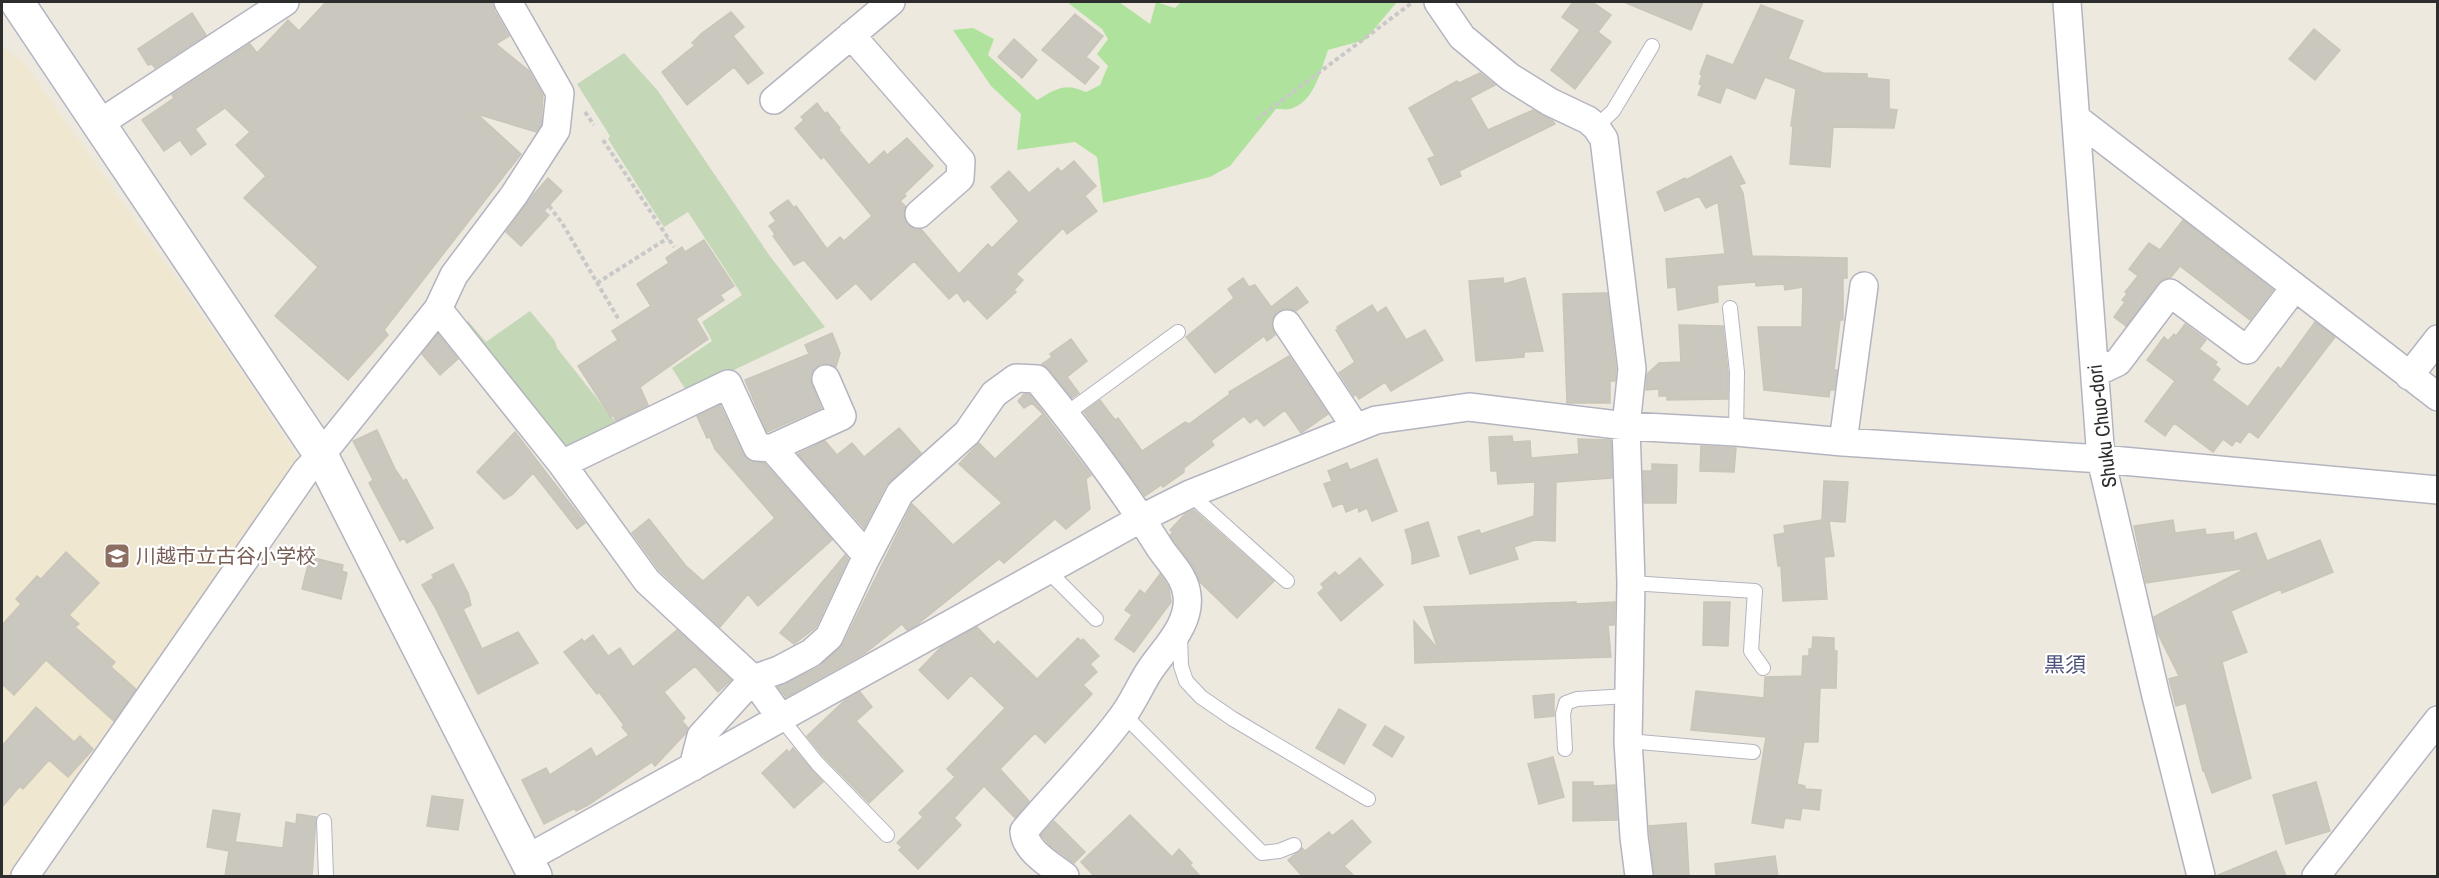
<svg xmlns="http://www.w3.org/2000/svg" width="2439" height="878" font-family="'Archivo Narrow','Noto Sans JP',sans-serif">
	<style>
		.education { fill: #efe7d0 }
		.green { fill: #afe39d }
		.cemetery { fill: #c4d7b7 }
		.building { fill: #cac7be; stroke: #c9c5b9; stroke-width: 1.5 }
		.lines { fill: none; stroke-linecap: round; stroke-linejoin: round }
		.lane-casing { stroke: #b3b4c0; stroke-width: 16 }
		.street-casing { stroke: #b3b4c0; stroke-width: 30 }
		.secondary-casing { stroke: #b3b4c0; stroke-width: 36 }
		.path { stroke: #c8c8c8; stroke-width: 4; stroke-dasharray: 4.5 3; stroke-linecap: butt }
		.lane { stroke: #fff; stroke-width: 14 }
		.street { stroke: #fff; stroke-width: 27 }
		.secondary { stroke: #fff; stroke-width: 33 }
		.labels { text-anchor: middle; stroke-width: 4.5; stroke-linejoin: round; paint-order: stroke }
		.street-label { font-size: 20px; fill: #2d2d2d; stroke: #fff }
		.education-label { font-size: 20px; fill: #785e54; stroke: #fff; text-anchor: start }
		.neighbourhood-label { font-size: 21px; fill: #4d527d; stroke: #fff }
	</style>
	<rect width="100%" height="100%" fill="#eee9df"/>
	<!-- education -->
	<path class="education" d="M2,47L23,61L249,382L299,461L18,876H2Z"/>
	<!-- green -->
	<path class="green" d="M1067,2H1119L1150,24L1156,2L1175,8L1181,2H1397L1365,40L1328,50C1321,70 1314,103 1290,109C1286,110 1280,109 1276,109L1230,166L1210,177L1103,203L1097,157L1075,142L1017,150L1021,114L991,86L953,30L973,28L994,39L988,55L1037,100C1056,89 1064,82 1086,92L1100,85L1108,66L1097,54L1108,39L1102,29Z"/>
	<!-- cemetery -->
	<path class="cemetery" d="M624,53L658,91L769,255L825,327L687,392L672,368L712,341L702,322L742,295L688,212L664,227L608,139L610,136L577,84Z
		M530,311L555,341L557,348L618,425L567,451L462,326L468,321L486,342Z"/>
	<!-- building -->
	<path class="building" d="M326,2H492L494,10L509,36L496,44L529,71L543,95L541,125L536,132L477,114L521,154L384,330L388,335L348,380L275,316L318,267L244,198L266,176L236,145L250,132L225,108L195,129L206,144L191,155L180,140L164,151L142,120L174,98L172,95L250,44L257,53L288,20L299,31Z
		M1573,2H1592L1611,15L1598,32L1611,42L1575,89L1551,70L1580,30L1562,17Z
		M1624,2H1703L1691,30Z
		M1761,5L1803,21L1788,59L1823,73L1867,74V78L1889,80V109L1897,110L1894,128L1833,127L1830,167L1790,164L1793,126H1791L1796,89L1765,77L1755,99L1726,87L1720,103L1698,95L1702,85L1699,84L1702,75L1700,74L1707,55L1733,65Z
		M731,12L744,27L733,36L763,73L748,84L734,67L687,105L662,72L695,45L692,43L702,33Z
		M192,13L206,35L155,68L152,64L148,65L138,49Z
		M1075,14L1103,36L1086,57L1099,67L1085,84L1042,50Z
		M2314,29L2340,50L2315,80L2289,59Z
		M1014,39L1037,60L1022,78L998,57Z
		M1480,73L1495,85L1470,98L1488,130L1533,110L1553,121L1555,124L1459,171L1461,176L1441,185L1428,159L1435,156L1409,108L1457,81L1459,83Z
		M817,103L825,114L827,112L840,128L838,129L869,165L884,151L887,155L907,138L933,166L904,194L906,196L900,201L906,207L904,218L908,225L915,229H921L959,274L988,244L992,248L1019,221L991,187L1009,171L1029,193L1058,168L1061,172L1074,161L1096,186L1085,196L1097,211L1067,234L1063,228L1016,274L1023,280L1014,290L1016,292L987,319L968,299L964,302L957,292L949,299L914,261L871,300L856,283L837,299L804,260L794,265L773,236L775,234L769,226L776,221L770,213L788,200L794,208L796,206L827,249L840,237L844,241L872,216L824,157L821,159L795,128L804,120L801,117Z
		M1731,156L1745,183L1739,185L1743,193L1752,256L1847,258V278H1843V320H1840L1834,370H1837L1834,390H1830L1829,397L1764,390L1758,327H1802L1803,287L1785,290L1784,284L1756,286V282L1717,285L1718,302L1678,310L1676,287L1668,288L1666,259L1725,254L1718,202L1706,208L1699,196L1665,211L1657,192L1685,178L1686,180Z
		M548,178L562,191L544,211L549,215L521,246L506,232L534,194Z
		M2183,220L2273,290L2250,320L2180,266L2171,277L2163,279L2157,284L2126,326L2114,317L2125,302L2122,300L2127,294L2125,292L2138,276L2129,269L2149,243L2160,250Z
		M704,240L734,286L720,295L724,300L696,319L708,339L640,387L648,405L616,421L613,415L611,417L578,366L618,340L612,331L651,306L637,284L669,263L666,258L682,247L685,252Z
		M1243,278L1249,287L1255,285L1271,307L1297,287L1308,302L1296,311L1287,308L1278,311L1273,318L1271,324L1275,335L1267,341L1264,336L1215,373L1186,337L1234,298L1228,289Z
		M1503,278L1504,284L1525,278L1543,351L1524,352V357L1476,361L1469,281Z
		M1604,293H1607L1616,369L1615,381H1610V403H1567L1563,294Z
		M1372,305L1377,313L1386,307L1406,340L1425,330L1443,360L1391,391L1385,382L1359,399L1356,394L1354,396L1339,373L1355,362L1336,330L1338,329L1337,327Z
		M2315,322L2335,337L2258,438L2249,431L2240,443L2236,440L2232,446L2223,439L2213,452L2174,423L2165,436L2145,421L2175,381L2147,360L2164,337L2168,341L2174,334L2176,336L2185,324L2206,340L2199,349L2217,362L2215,365L2220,369L2212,380L2248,407L2278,367L2281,369Z
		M1679,325L1723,326L1728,372V399L1667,400V396H1659V389L1646,390L1647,374L1659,363L1681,362Z
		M832,333L840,353L836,367L828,363L820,364L814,369L810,377L812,385L821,408L767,432L745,380L809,354L805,345Z
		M438,334L458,359L440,375L422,354Z
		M1071,339L1087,361L1067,377L1079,393L1072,398L1049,369L1042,364L1052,357L1050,354Z
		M1289,356L1328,414L1301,433L1285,410L1264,426L1257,418L1250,423L1244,416L1211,441L1214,445L1184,468V472L1163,487L1161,485L1145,496L1084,412L1100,400L1115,420L1118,418L1142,451L1185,422L1189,424L1230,394L1229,392Z
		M1024,394H1029L1091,475L1086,479L1090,509L1066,529L1055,519L1004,563L999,559L915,626L907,630L902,624L865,653L786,697L778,687L819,667L843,644L912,504L953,545L1002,503L959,464L979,443L995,459L1043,414L1032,403L1024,408L1018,401Z
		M720,405L743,454L749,460L764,463L832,540L758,606L748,594L720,627L659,570L632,533L649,519L686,566L703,581L775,518L715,449L710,437L707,438L697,416Z
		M899,428L921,453L886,485L864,528L798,454L825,441L837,455L852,443L864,457Z
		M377,430L395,469L403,481L406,479L433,528L407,543L404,538L400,541L369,483L373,480L353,441Z
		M515,432L585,523L577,529L533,473L513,494L504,499L477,472Z
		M1512,436L1513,442L1530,441L1531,458L1579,454L1578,439L1611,440L1612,478L1556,482L1555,541L1535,540L1514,547L1518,559L1470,574L1458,537L1479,530L1481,534L1534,516L1535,482L1498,484L1497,471H1491L1489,437Z
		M1701,446L1736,448L1734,472L1700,471Z
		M1377,459L1397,511L1372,521L1367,508L1359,512L1358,507L1346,512L1343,503L1333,507L1324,484L1332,481L1328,471L1347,463L1350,470Z
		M1652,464L1677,465L1676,503H1644L1643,471H1652Z
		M1824,481L1848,482L1845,522L1829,521L1834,556L1824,557L1827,599L1783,601L1781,566H1778L1774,535L1785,533L1784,526L1822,520Z
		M1194,510L1274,581L1237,618L1200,582L1193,567L1170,535L1173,532L1170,530L1185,514Z
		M2173,520L2175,533L2205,529L2206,535L2233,532L2234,541L2256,533L2267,561L2320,540L2333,572L2282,593L2281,589L2231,611L2247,652L2222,662L2251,778L2212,793L2204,770L2203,771L2186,703L2176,706L2169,679L2179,676L2157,632L2154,617L2247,568L2146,583L2134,526Z
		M1428,522L1439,556L1412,564V554L1405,530Z
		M66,552L99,583L69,615L79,624L75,627L115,662L111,667L136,689L114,721L46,660L14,695L2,684V625L21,604L16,599L37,576L41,579Z
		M845,555L848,559L816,627L794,644L780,633Z
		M310,557L343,565L342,571L347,573L341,599L302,589Z
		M1360,558L1383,585L1341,621L1318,593L1324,588L1321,584L1335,572L1339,576Z
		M453,564L468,593L471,605L463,609L482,649L518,632L538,663L478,694L435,607L422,585L434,578L432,575Z
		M1160,574L1169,588L1171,602L1134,652L1115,639L1132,615L1125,610L1140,590L1145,594Z
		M1576,602V604L1615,602L1614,625H1608L1611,657L1415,663L1414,621L1438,649L1424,607Z
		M1704,602H1730L1728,646L1703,645Z
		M977,627L994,645L998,641L1037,679L1078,638L1081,641L1083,639L1099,656L1090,664L1097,672L1083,685L1092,694L1045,743L1035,733L1000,769L1029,801L1015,818L984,786L954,818L961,825L918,869L899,850L902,847L897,843L923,817L919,813L955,777L947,769L1005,708L971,675L948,699L919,670L941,647Z
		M677,630L731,680L718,692L695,666L664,692L685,718L682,721L688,728L685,734L655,766L652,762L588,805L576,811L575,808L544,824L522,780L546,768L550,775L591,748L596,757L629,735L622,727L624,725L599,692L597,694L564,652L582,639L584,642L593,635L608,656L620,648L633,667Z
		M1813,637L1834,638V651H1837L1836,688H1820L1818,742H1804L1797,784L1805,786V789L1821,790L1819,810L1802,808L1800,820L1785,818L1783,828L1752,823L1766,737L1691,730L1696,691L1764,698L1765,677L1802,676L1803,656H1809V649H1812Z
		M860,692L872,707L856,721L903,771L869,803L824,757L807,736L844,701Z
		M1554,694V716L1535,718L1533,696Z
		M36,707L74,742L80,736L93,749L68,777L49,760L23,789L20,786L2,807V746Z
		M1339,709L1366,725L1344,764L1316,748Z
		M1385,726L1404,737L1392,757L1373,745Z
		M793,748L823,782L794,808L762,773L787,750L789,753Z
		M1553,757L1564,797L1539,804L1528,764Z
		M1573,782H1593V786L1615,785L1617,820L1573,821Z
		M2316,782L2330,831L2286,844L2273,795Z
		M432,796L463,800L458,830L427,826Z
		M213,810L240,814L235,842L283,848L286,822L296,824L297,814L316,817L312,876H225L229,851L207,847Z
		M1130,815L1172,857L1179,849L1192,863L1190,865L1200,876H1094L1081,862Z
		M1352,820L1371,842L1344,866L1354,876H1302L1288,860L1302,848L1305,851L1329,832L1332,836Z
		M1054,821L1085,852L1074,863L1050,845L1041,835Z
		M1686,823L1689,876H1654L1649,826Z
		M2276,851L2286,876H2216Z
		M1775,856L1778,876H1716L1715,864Z"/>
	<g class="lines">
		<!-- lane casing -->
		<g class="lane-casing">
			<path id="lane" d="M1596,127L1613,111L1652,46
				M1730,308L1737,372L1736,432
				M1066,414L1178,332
				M1190,494L1287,581
				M1048,571L1096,619
				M1631,583L1755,591L1751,651L1763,668
				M1180,634L1181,666L1186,681L1201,697L1233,719L1368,799
				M1124,715L1262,853L1279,851L1294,845
				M781,718L817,763L887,835
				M1628,741L1753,752
				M1565,749L1563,714L1566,703L1577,699L1628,696
				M324,821L326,876"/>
		</g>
		<!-- street casing -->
		<g class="street-casing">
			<path id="street" d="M1438,2L1462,37L1510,77L1550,102L1588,120L1596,127L1604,139L1632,369L1626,426L1631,583L1628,741L1634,837L1639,876
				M2067,2L2101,459L2156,696L2201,876
				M851,35L961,161L960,178L919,214
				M774,100L891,2
				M2077,119L2438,397
				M100,123L285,2
				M438,309L562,464L728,384L757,447L772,448L867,556
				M1287,324L1356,428
				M2095,373L2118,362L2170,293L2247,350L2295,287
				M2409,376L2438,339
				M1843,442L1864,286
				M772,448L842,416L826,379
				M562,464L647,581L753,679L781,718
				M693,767L701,736L753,679L779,670L811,653L829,637L864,562L900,493L967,433L994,394L1016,378L1037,379C1081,433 1123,489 1160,548C1170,563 1185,576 1187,595C1191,624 1165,648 1150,670C1140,685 1133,703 1122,717C1092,758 1056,793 1024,831C1025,851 1051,865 1065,876
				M526,859L1142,518L1190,494L1376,420L1469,407L1626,426L1736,432L1843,442L2101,459L2438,490
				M25,876L306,471L321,455L438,309L454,275L514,195L556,130L560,93L508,2
				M2316,876L2438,720"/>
		</g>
		<!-- secondary casing -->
		<g class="secondary-casing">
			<path id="secondary" d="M17,2L321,455L535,876"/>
		</g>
		<!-- path -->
		<path class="path" d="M585,112L594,125
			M1257,119L1413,2
			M603,140L674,247
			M549,206L562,223L619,320
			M597,283L668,238"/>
		<!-- lane -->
		<use href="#lane" class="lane"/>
		<!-- street -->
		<use href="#street" class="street"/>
		<!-- secondary -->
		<use href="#secondary" class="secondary"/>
	</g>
	<!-- icons -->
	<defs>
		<g id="school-square" transform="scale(1.35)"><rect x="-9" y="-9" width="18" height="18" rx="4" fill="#8d6e63" stroke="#fff"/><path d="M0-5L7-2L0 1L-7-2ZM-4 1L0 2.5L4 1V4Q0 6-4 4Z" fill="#fff"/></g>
	</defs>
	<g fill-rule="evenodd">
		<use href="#school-square" x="117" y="556"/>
	</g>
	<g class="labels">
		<!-- street labels -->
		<g class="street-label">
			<text transform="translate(2102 426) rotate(-97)" y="7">Shuku Chuo-dori</text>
		</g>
		<!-- education labels -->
		<g class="education-label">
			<text x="136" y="563">川越市立古谷小学校</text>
		</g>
		<!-- neighbourhood labels -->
		<g class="neighbourhood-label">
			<text x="2065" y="672">黒須</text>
		</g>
	</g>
	<!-- border -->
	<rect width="2439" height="878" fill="none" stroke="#2d2d2d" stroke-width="6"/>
</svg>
